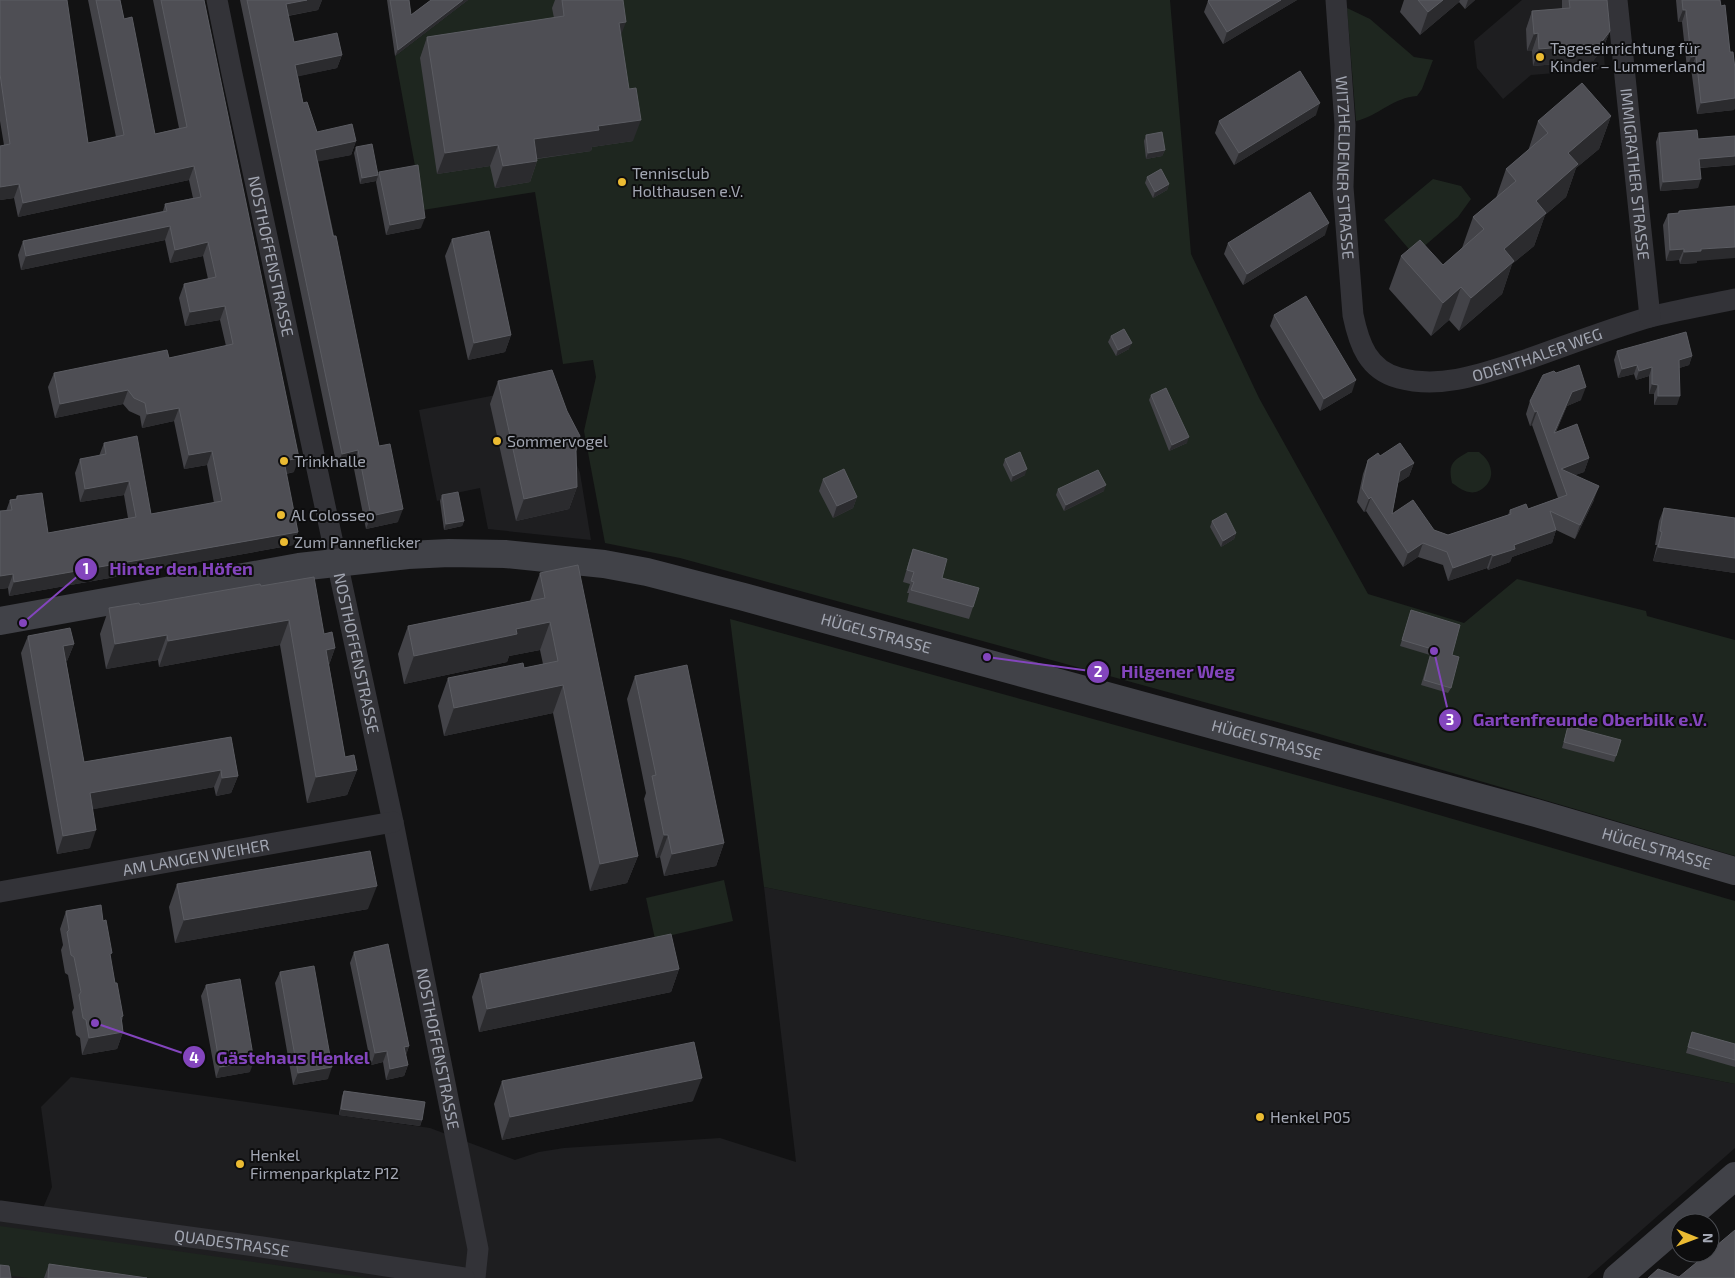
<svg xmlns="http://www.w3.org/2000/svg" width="1735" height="1278" font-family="'Exo 2',sans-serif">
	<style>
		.built { fill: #1e1e20 }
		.green { fill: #1e261f }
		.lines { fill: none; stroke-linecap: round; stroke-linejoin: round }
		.street { stroke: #333338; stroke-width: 21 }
		.secondary { stroke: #414248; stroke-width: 28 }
		.wall { fill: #434348 }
		.shaded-wall { fill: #2b2b2e }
		.building { fill: #4e4e54; stroke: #5b5c62 }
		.poi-dot { fill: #ebbb32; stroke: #0d0d0e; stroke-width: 2 }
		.labels { text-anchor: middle; stroke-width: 4; stroke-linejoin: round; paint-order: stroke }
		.poi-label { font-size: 16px; fill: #a3a7b3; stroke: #0d0d0e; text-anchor: start }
		.street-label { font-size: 16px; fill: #a3a7b3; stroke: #0d0d0e }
		.leader { fill: none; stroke: #8345bd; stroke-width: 2 }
		.callout-dot { fill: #8345bd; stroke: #0d0d0e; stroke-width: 2 }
		.mark-label { font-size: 15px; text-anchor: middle; font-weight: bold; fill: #fff }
		.callout-label { font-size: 18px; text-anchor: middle; font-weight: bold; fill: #8345bd; stroke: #0d0d0e; stroke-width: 4; stroke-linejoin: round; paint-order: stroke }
	</style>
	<rect width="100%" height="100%" fill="#121213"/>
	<!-- built -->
	<path class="built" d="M1522,0H1600L1605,69L1531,75L1503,99L1477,68L1474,41Z
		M547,385L580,473L591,540L488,529L480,488L456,493V497L437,501L419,410Z
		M764,887L1735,1084V1148L1587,1278H0V1218L43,1208L52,1187L41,1107L71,1077L430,1128L515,1160L539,1152L564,1148L720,1138L796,1162Z"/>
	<!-- green -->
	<path class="green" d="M468,0H1170L1191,254L1259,398L1368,594L1464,623L1517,579L1646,611L1647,616L1735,640V856L1306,730L680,558L605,543L584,431L596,377L593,360L563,364L535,192L423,210L395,56Z
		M1347,8L1370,19L1414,57L1433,60L1422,89L1417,96C1394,97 1378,116 1356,121Z
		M1433,179L1461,186L1471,199L1458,217L1414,255L1384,220Z
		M1468,452H1479C1485,457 1490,462 1491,471C1493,482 1480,495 1469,492C1462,491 1457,486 1452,483C1448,464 1452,461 1468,452Z
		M730,619L1391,801L1735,901V1084L764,887Z
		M724,880L733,921L655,939L646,898Z
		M0,1226L368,1278H28L0,1274Z"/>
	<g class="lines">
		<!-- street -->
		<g class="street">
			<path id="s1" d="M217,0L232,74L393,822L478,1249L475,1278"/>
			<path id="s2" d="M1336,0L1345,125L1343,187L1353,315C1359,344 1368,370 1399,378C1443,390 1487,372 1528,359C1568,345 1609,329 1650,317C1678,310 1707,305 1735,299"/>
			<path id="s3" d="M1617,0L1650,317"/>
			<path id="s4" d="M0,892L393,822"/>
			<path id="s5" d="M0,1211L262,1247L464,1278"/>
		</g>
		<!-- secondary -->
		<g class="secondary">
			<path id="s6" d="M0,621L299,567L408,555L449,553L505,554L604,564L647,572L744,597L1536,813L1735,871"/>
			<path d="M1617,1278L1735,1176"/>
		</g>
	</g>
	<!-- wall -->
	<path class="wall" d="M0,0L88,143L116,137L88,0H120L124,19L155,134L179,128L153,0H204L294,472L286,474L298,532L293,545L9,596L8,588L0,589V511H6L10,500L16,499L17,496L48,533L128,518L124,495L80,502L75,473L80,459L99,456L104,443L151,514L214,503L207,465L184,469L174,421L142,428L140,416L129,411L123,404L55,418L48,387L54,373L169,358L226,346L220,320L185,326L179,298L184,284L208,279L203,256L170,263L165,240L21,270L18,255L23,241L163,211L165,204L193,198L189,180L18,217L14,198L0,200V146L4,145L0,121Z
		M240,0H322L318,10L288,16L294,42L342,55L337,68L298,76L303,103L317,132L356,141L351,155L318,161L379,446L398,522L366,529L353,464L337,467Z
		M387,0H409L411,15L431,0H468L395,56Z
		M555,0H623L621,36L633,141L592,147L591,151L537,159V161L530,182L495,188L490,166L437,174L420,58L427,37L554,18L552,8Z
		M1209,0H1297L1223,44L1204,12L1208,1Z
		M1404,0H1475L1465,9L1459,2L1420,35L1400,12Z
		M1562,0H1607L1610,31L1603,48L1593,61L1533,66L1532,51H1527L1526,29L1532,11L1562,9Z
		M1676,0H1720L1730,52L1735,69V107L1734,110L1697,114L1691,68H1687L1682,22H1678Z
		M1316,115L1234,165L1215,133L1219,121Z
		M1611,116L1599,149L1576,168L1566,197L1545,215L1534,246L1512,264L1502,294L1459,331L1449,320L1431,336L1389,289L1401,256L1443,265L1462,248L1473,217L1496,198L1506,169L1528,151L1538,121Z
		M1659,133L1698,139L1735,136V165L1700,168L1698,188L1660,191L1656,142Z
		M1146,135L1165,150L1162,156L1146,159L1144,141Z
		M356,147L378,175L376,181L360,184L354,153Z
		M379,172L421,228L386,235L376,182Z
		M1147,177L1169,184L1167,190L1153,198L1145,183Z
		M1679,211L1697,261V263L1680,264L1679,260L1666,261L1663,225L1668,214L1678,213Z
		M1325,235L1243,285L1224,254L1228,243Z
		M452,239L511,335L505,352L468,360L445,256Z
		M1274,315L1352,392L1320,411L1270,326Z
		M1111,336L1129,349L1116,356L1108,342Z
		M1617,351L1692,356L1689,365L1679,368L1677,405H1654V394H1649V376L1636,380L1634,374L1618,378L1614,360Z
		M1556,373L1581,400L1567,406L1556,432L1589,458L1584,472L1575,475L1594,500L1575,539L1556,530L1552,543L1512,557L1510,562L1488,570L1487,568L1448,581L1443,565L1418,557L1403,567L1366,511L1364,512L1357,502L1363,474L1368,460L1380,456L1414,463L1409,476L1398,483L1392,514L1434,530L1448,535L1508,515L1510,510L1528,509L1558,498L1532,425L1530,426L1526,414L1530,401Z
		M498,381L576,451L577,487L569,509L516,521L490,404Z
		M1151,395L1187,443L1169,451L1149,400Z
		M1005,459L1025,475L1011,482L1003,465Z
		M823,479L857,497L853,508L833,518L819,491Z
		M1058,489L1104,491L1064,511L1056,495Z
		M442,495L464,521L462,526L444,530L440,501Z
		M1664,508L1735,518V573L1653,561L1657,545H1655L1659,521Z
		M1212,521L1236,533L1234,539L1221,547L1210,527Z
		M913,549L973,607L969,619L907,602L909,593H907L910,584L903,582L909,561Z
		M540,573L638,856L627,883L590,891L553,713L444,736L438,706L448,678L524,668L543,664L540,650L509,656L507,662L404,684L398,654L408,626L530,601Z
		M261,586L324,634L335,648L329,665L345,757L357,770L347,795L307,803L280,645L159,667L158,660L106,669L100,634L109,608L140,605Z
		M1411,610L1452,655L1451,688L1448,693L1421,685L1430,655L1400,646Z
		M28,636L74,644L67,661H66L84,762L231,737L238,776L231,793L216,796L214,787L93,809L90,848L57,854L21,653Z
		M635,676L724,843L716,866L664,876L660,857L656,858L644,799L646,793L627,699Z
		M1568,726L1616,756L1614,762L1562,748Z
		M177,884L368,909L175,943L169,907Z
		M66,911L110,958L115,983L123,1016L122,1021L123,1032L117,1049L82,1055L80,1038L76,1035L72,1012L74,1008L68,975L65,973L61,950L63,945L60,929Z
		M354,952L409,1046L406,1055L408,1065L404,1076L386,1080L383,1062L371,1065L350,963Z
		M679,969L671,992L479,1032L472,997L480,974Z
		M280,972L328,1079L293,1085L275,983Z
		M206,985L250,1072L216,1078L201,996Z
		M1692,1032L1735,1044V1067L1686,1053Z
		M502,1081L693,1101L502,1140L494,1104Z
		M344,1091L422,1120L420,1126L339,1115L342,1096Z
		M49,1264L147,1278H44Z"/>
	<!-- shaded-wall -->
	<path class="shaded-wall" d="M307,0H322L318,10L281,17L286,4Z
		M463,0H468L395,56L398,50Z
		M1281,0H1297L1223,44L1227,32Z
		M1443,0H1460L1459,2L1420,35L1428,12Z
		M1468,0H1475L1465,9Z
		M1683,10H1686L1682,22H1678Z
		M626,22L618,43L619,23Z
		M1610,31L1603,48L1593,61L1533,66L1539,49Z
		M1538,33L1532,51H1527L1534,34Z
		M342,55L337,68L291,78L295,65Z
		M1696,56L1691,68H1687L1691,57Z
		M1735,98V107L1734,110L1697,114L1701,103Z
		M1320,103L1316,115L1234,165L1239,153Z
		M1611,116L1599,149L1576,168L1566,197L1545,215L1534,246L1512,264L1502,294L1459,331L1471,298L1568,153Z
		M641,120L633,141L592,147L591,151L526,160L534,139L598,126Z
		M356,141L351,155L311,163L315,150Z
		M498,145L490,166L437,174L445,153Z
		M1165,150L1162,156L1146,159L1148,153Z
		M1735,156V165L1696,168L1699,159Z
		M537,161L530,182L495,188L503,166Z
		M194,166L189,180L18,217L23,203Z
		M378,175L376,181L360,184L362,178Z
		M1701,179L1698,188L1660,191L1663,182Z
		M19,184L14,198L0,200V187Z
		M1169,184L1167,190L1153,198L1155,192Z
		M425,218L421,228L386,235L390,225Z
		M1329,223L1325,235L1243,285L1247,274Z
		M170,226L165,240L21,270L26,256Z
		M208,242L203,256L170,263L175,250Z
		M1735,247V258L1697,261V263L1680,264L1684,252L1701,249Z
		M1684,249L1679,260L1666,261L1670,250Z
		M1461,287L1449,320L1431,336L1443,303Z
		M225,306L220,320L185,326L190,312Z
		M511,335L505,352L468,360L474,343Z
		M1132,343L1129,349L1116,356L1118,350Z
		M1692,356L1689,365L1676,369L1679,360Z
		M1637,365L1634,374L1618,378L1622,369Z
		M1652,367L1649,376L1636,380L1639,371Z
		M1356,380L1352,392L1320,411L1324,399Z
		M1652,384L1658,385L1654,394H1649Z
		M1586,387L1581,400L1567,406L1549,446L1554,433L1572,392Z
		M128,390L123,404L55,418L60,404Z
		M1658,396H1680L1677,405H1654Z
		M179,408L174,421L142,428L147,414Z
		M1537,411L1532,425L1530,426L1535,412Z
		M1189,437L1187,443L1169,451L1172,445Z
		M358,450L353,464L337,467L342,454Z
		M212,451L207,465L184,469L189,455Z
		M299,458L294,472L279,475L284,461Z
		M1589,458L1584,472L1561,480V469Z
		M1414,463L1409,476L1395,485L1400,471Z
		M1027,469L1025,475L1011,482L1013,476Z
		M129,481L124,495L80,502L85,489Z
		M1106,485L1104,491L1064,511L1066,505Z
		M1599,486L1594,500L1575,539L1580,525Z
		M577,487L569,509L516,521L524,499Z
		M857,497L853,508L833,518L837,506Z
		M1371,497L1366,511L1364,512L1369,499Z
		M403,509L398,522L366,529L371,516Z
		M464,521L462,526L444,530L446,524Z
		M1556,530L1552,543L1512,557L1510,562L1488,570L1493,556L1514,545Z
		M298,532L293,545L9,596L14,582Z
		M1236,533L1234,539L1221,547L1223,541Z
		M1423,543L1418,557L1403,567L1408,553Z
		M1658,547L1735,558V573L1653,561Z
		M1492,554L1487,568L1448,581L1453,568Z
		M13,574L8,588L0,589V576Z
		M289,620L280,645L159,667L168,641Z
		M550,622L540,650L509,656L507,662L404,684L414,656L516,629Z
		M167,635L158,660L106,669L115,644Z
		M74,644L67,661L57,663L63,646Z
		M335,648L326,673V650Z
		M563,685L553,713L444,736L454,708Z
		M221,770L214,787L84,811L90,793Z
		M357,770L347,795L307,803L316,777Z
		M238,776L231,793L216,796L222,778Z
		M96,830L90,848L57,854L63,836Z
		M664,835H668L660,857L656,858Z
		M724,843L716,866L664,876L672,854Z
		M638,856L627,883L590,891L600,864Z
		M377,886L368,909L175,943L184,920Z
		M679,969L671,992L479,1032L487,1009Z
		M123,1016L117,1033L123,1032L117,1049L82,1055L89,1038L121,1017Z
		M409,1046L405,1058L404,1047Z
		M387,1051L383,1062L371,1065L375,1053Z
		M254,1061L250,1072L216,1078L220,1067Z
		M408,1065L404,1076L386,1080L390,1069Z
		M332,1067L328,1079L293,1085L298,1073Z
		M702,1078L693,1101L502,1140L510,1117Z
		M341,1109L422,1120L420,1126L339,1115Z"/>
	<!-- building -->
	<path class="building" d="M0,0H67L88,143L124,135L96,0H120L124,19L132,17L155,134L187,127L161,0H204L299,458L284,461L298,532L14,582L13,574L0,576V511L12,510L10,500L17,499V496L42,493L48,533L136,517L129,481L85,489L80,459L106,454L104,443L137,436L151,514L222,501L212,451L189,455L179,408L147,414L145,403L134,398L128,390L60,404L54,373L167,350L169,358L233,344L225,306L190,312L184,284L216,277L208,242L175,250L170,226L26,256L23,241L167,211L165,204L201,197L194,166L23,203L19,184L0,187V146L10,144L0,74Z
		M247,0H307L286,4L294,42L337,33L342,55L295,65L303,103L307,102L317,132L352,124L356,141L315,150L333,236H336L379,446L390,444L403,509L371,516L358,450L342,454Z
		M390,0H409L411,15L431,0H463L398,50Z
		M562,0H623L626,22L619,23L629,89L636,88L641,120L598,126L599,130L534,139L537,161L503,166L498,145L445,153L427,37L564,16Z
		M1209,0H1281L1227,32L1208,1Z
		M1418,0H1443L1428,12Z
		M1569,0H1607L1610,31L1600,44L1539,49L1538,33L1534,34L1532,11L1570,8Z
		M1682,0H1720L1721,6L1725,5L1730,52H1733L1735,69V98L1701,103L1696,56L1691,57L1686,10H1683Z
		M1300,71L1320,103L1239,153L1219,121Z
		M1582,83L1611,116L1568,153L1578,164L1536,201L1546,213L1504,249L1514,261L1471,298L1461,287L1443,303L1401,256L1420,240L1443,265L1484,229L1473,217L1516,181L1506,169L1548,133L1538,121Z
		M1697,130L1698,139L1735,136V156L1699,159L1701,179L1663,182L1659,133Z
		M1162,132L1165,150L1148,153L1146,135Z
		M372,144L378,175L362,178L356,147Z
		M418,165L425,218L390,225L379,172Z
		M1161,169L1169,184L1155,192L1147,177Z
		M1310,192L1329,223L1247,274L1228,243Z
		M1735,206V247L1701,249V251L1684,252V249L1670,250L1668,214L1679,213V211Z
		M489,231L511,335L474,343L452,239Z
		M1306,296L1356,380L1324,399L1274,315Z
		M1124,329L1132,343L1118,350L1111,336Z
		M1686,332L1692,356L1679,360L1680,396H1658V385L1652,384V367L1639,371L1637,365L1622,369L1617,351Z
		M1579,365L1586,387L1572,392L1554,433L1577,424L1589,458L1561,469L1599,486L1580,525L1550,511L1556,530L1514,545L1515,549L1493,556L1492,554L1453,568L1447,552L1423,543L1408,553L1371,497L1369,499L1362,488L1368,460L1378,453L1380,456L1400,443L1414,463L1400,471L1392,514L1413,500L1434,530L1448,535L1511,514L1510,510L1526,504L1528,509L1567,495L1537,411L1535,412L1530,401L1543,375L1554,371L1556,373Z
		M552,370L567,411L580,436L576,451L577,487L524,499L498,381Z
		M1166,388L1189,437L1172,445L1151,395Z
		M1020,452L1027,469L1013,476L1005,459Z
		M844,469L857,497L837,506L823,479Z
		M1098,470L1106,485L1066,505L1058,489Z
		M458,492L464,521L446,524L442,495Z
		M1664,508L1735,518V558L1658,547L1662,532L1660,531Z
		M1226,513L1236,533L1223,541L1212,521Z
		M913,549L947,559L942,578L979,588L973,607L911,590L914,582L911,581L914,572L907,570Z
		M578,565L638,856L600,864L563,685L454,708L448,678L523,663L524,668L558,661L550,622L516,629L517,634L414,656L408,626L545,598L540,573Z
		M314,577L324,634L332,632L335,648L326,650L345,757L354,755L357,770L316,777L289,620L168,641L167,635L115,644L109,608L139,603L140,605L260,584L261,586Z
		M1411,610L1460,625L1452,655L1459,657L1451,688L1424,680L1432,649L1402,640Z
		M70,628L74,644L63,646L84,762L231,737L238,776L222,778L221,770L90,793L96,830L63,836L28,636Z
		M687,665L724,843L672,854L668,835H664L652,776L656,775L635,676Z
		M1568,726L1621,740L1616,756L1564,742Z
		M370,851L377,886L184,920L177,884Z
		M101,905L103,921L106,920L112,953L110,954L115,983H117L123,1016L121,1017L123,1032L89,1038L86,1020L83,1018L79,995L81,992L74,957L71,955L67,932L69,930L66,911Z
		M671,934L679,969L487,1009L480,974Z
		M388,944L409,1046L404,1047L408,1065L390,1069L387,1051L375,1053L354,952Z
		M314,966L332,1067L298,1073L280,972Z
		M240,979L254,1061L220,1067L206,985Z
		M1692,1032L1735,1044V1060L1688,1047Z
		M694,1042L702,1078L510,1117L502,1081Z
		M344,1091L425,1102L422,1120L341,1109Z
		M1735,1230V1278H1648L1658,1269L1679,1277L1708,1253H1710V1251Z
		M49,1264L147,1278H48Z
		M0,1265L9,1266L11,1278H0Z"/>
	<!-- markers -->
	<g class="poi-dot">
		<circle cx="1540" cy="57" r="5"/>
		<circle cx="622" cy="182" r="5"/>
		<circle cx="497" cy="441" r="5"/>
		<circle cx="284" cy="461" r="5"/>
		<circle cx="281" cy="515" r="5"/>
		<circle cx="284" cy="542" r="5"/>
		<circle cx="1260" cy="1117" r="5"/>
		<circle cx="240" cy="1164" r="5"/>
	</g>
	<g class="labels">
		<!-- poi labels -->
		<g class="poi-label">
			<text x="1550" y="54">Tageseinrichtung für<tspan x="1550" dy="18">Kinder – Lummerland</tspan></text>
			<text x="632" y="179">Tennisclub<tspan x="632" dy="18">Holthausen e.V.</tspan></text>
			<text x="507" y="447">Sommervogel</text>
			<text x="294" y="467">Trinkhalle</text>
			<text x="291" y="521">Al Colosseo</text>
			<text x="294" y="548">Zum Panneflicker</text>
			<text x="1270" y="1123">Henkel P05</text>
			<text x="250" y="1161">Henkel<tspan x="250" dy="18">Firmenparkplatz P12</tspan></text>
		</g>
		<!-- street labels -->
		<g class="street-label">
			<text dy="6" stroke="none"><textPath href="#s2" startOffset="168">WITZHELDENER STRASSE</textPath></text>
			<text dy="6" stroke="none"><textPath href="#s3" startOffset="175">IMMIGRATHER STRASSE</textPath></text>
			<text dy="6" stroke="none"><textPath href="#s1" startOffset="262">NOSTHOFFENSTRASSE</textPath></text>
			<text dy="6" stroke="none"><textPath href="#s2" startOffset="541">ODENTHALER WEG</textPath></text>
			<text dy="6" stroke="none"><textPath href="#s6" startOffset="891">HÜGELSTRASSE</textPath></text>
			<text dy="6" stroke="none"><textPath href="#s1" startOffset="668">NOSTHOFFENSTRASSE</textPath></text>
			<text dy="6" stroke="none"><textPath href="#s6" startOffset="1296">HÜGELSTRASSE</textPath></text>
			<text dy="6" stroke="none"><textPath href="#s6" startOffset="1701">HÜGELSTRASSE</textPath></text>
			<text dy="6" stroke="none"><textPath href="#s4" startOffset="199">AM LANGEN WEIHER</textPath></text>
			<text dy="6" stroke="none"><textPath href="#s1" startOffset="1072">NOSTHOFFENSTRASSE</textPath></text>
			<text dy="6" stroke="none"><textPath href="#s5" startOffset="234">QUADESTRASSE</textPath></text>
		</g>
	</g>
	<!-- callouts -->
	<path class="leader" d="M23 623L86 569M987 657L1098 672M1434 651L1450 720M95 1023L194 1057"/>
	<g class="callout-dot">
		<circle cx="23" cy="623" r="5"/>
		<circle cx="987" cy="657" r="5"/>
		<circle cx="1434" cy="651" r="5"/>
		<circle cx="95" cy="1023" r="5"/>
		<circle cx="86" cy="569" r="12"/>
		<circle cx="1098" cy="672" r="12"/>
		<circle cx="1450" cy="720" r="12"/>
		<circle cx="194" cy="1057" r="12"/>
	</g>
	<g class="mark-label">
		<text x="86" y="574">1</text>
		<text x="1098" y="677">2</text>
		<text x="1450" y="725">3</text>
		<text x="194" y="1063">4</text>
	</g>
	<g class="callout-label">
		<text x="181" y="575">Hinter den Höfen</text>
		<text x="1178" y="678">Hilgener Weg</text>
		<text x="1590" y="726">Gartenfreunde Oberbilk e.V.</text>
		<text x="293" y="1064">Gästehaus Henkel</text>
	</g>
	<!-- north arrow -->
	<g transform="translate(1695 1238) rotate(91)"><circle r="24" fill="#0d0d0e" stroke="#494b50"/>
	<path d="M0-4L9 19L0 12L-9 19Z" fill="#ebbb32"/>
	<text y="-8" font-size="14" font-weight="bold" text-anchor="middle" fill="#a3a7b3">N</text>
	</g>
</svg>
